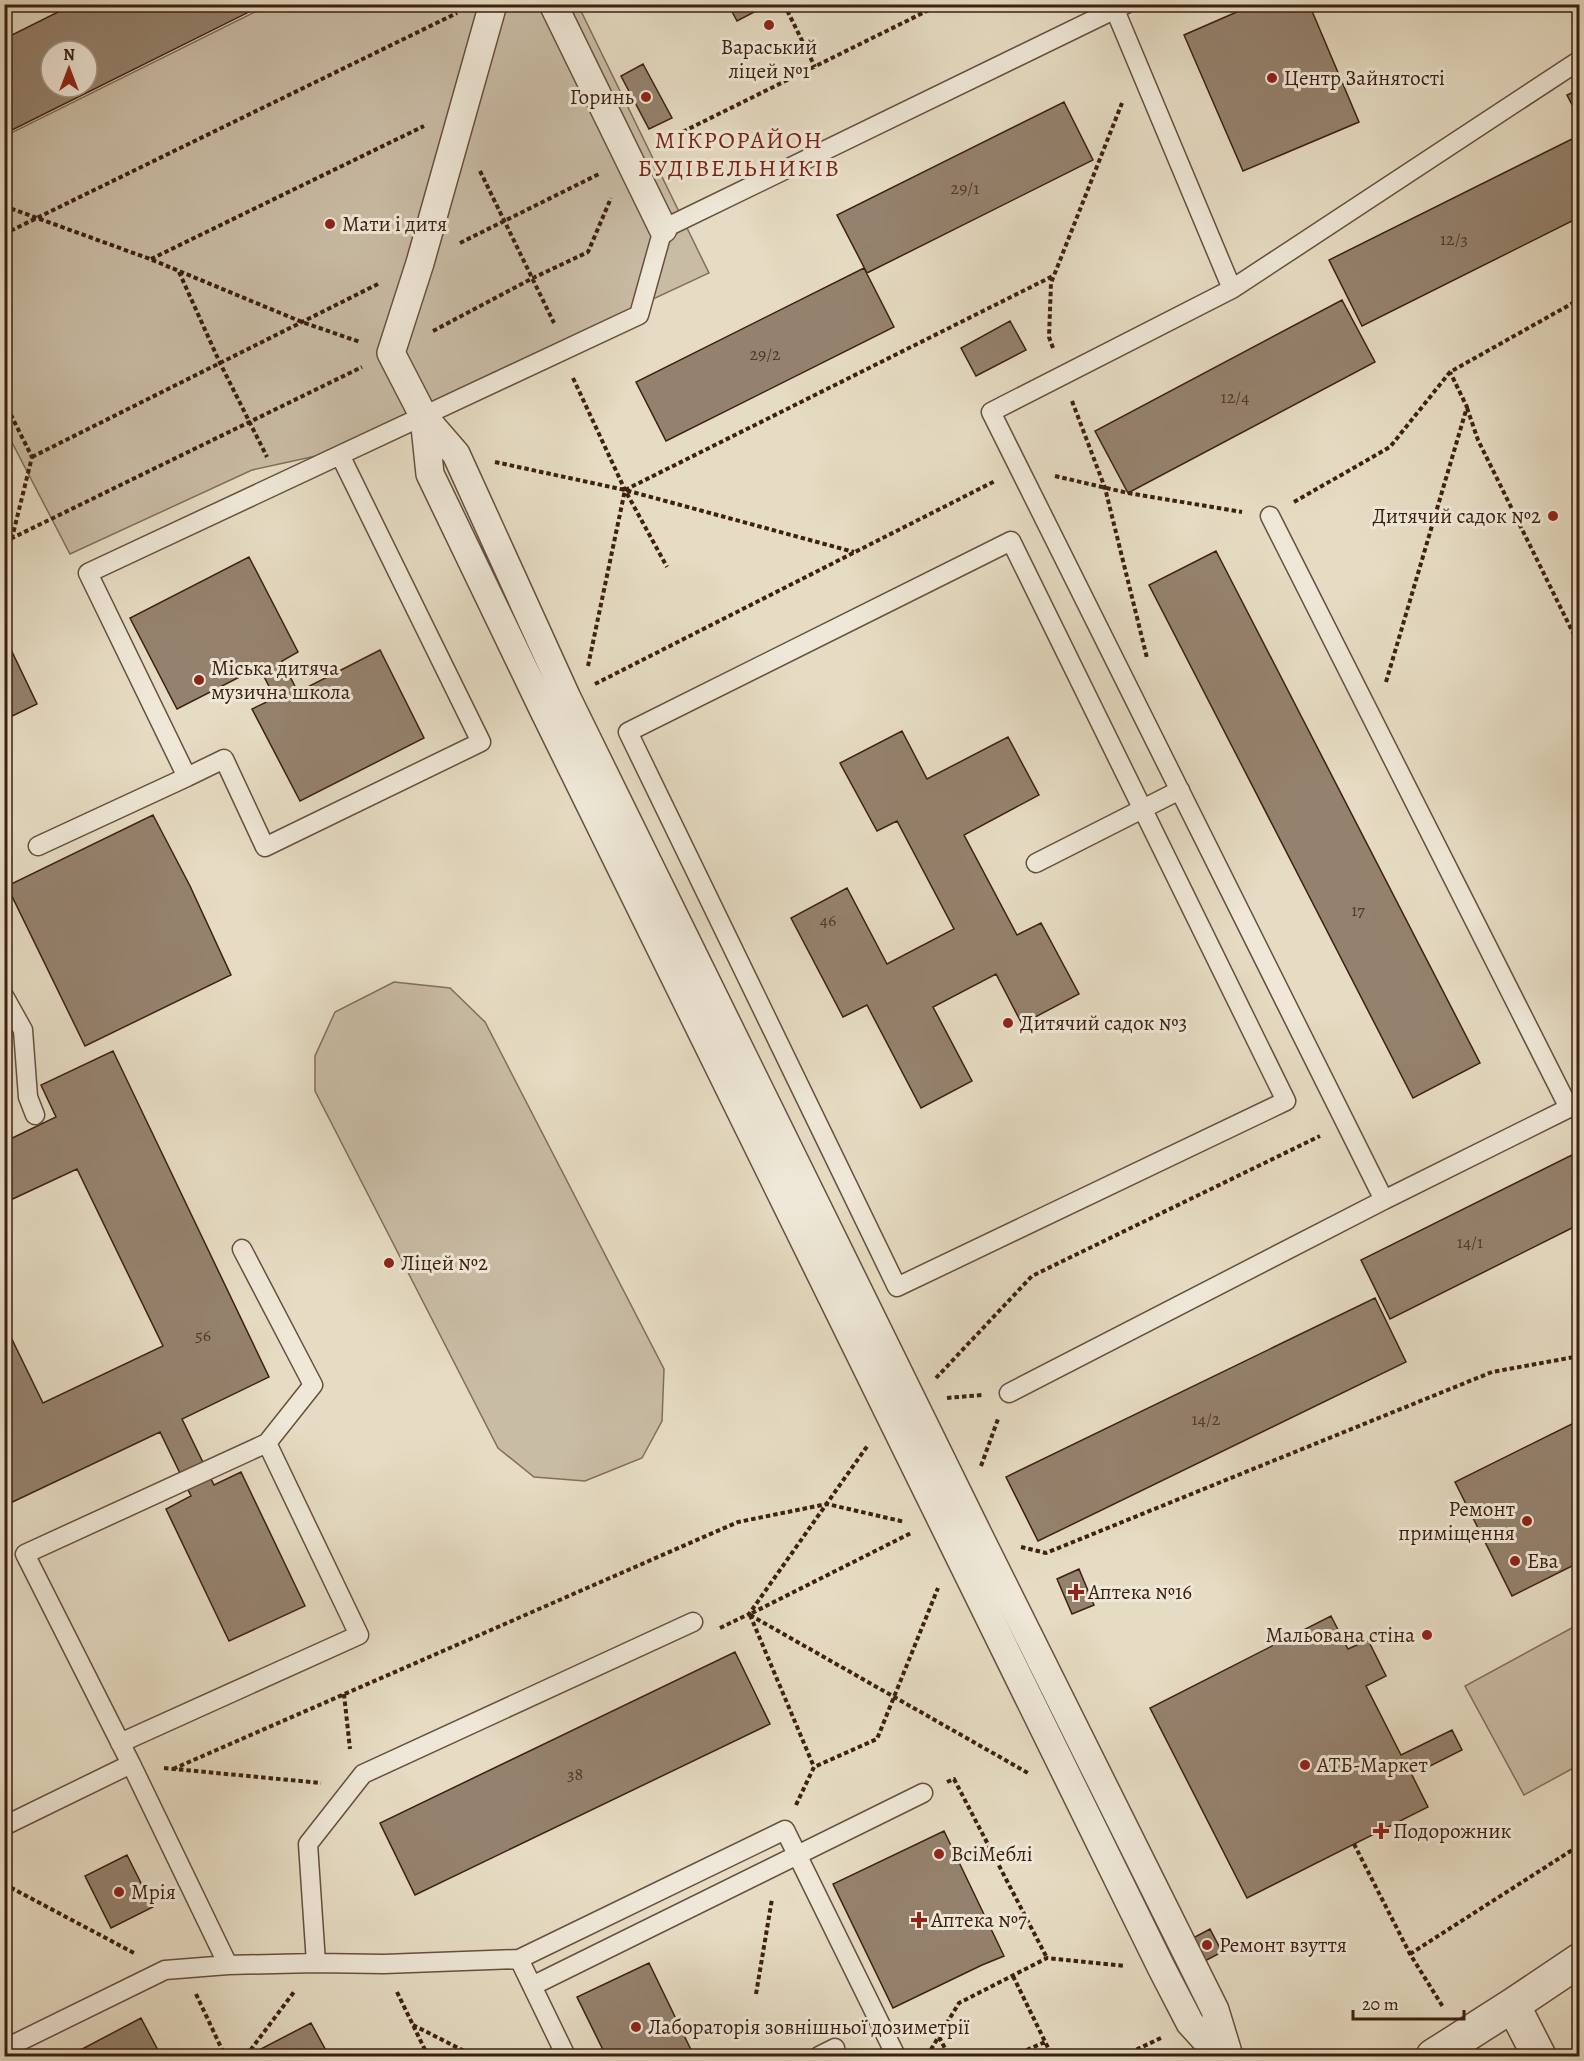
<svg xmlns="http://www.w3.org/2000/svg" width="1584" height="2061" font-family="Alegreya,serif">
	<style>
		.green { fill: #c9bca5; stroke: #836e5b; stroke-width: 1.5 }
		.building { fill: #95826e; stroke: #3d2011; stroke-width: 1.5; fill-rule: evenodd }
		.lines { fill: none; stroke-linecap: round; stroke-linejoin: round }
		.service-casing { stroke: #674f3e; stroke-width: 21 }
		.pedestrian-casing { stroke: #674f3e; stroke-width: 30 }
		.tertiary-casing { stroke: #674f3e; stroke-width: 36 }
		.path { stroke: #3d2011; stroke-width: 4; stroke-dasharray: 4.5 3; stroke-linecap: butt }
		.service { stroke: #efe8d8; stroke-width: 18 }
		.pedestrian { stroke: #efe8d8; stroke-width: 27 }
		.tertiary { stroke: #efe8d8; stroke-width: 33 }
		.poi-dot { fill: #8f2418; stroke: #efe8d8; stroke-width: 2 }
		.labels { text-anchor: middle; stroke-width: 6; stroke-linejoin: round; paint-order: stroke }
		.number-label { font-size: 18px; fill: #533828 }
		.poi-label { font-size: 21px; fill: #3d2011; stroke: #efe8d8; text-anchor: start }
		.quarter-label { font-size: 24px; letter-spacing: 1.5px; fill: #7a1f14; stroke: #efe8d8 }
	</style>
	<rect width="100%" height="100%" fill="#e6dcc3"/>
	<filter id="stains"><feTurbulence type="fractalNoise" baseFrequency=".00333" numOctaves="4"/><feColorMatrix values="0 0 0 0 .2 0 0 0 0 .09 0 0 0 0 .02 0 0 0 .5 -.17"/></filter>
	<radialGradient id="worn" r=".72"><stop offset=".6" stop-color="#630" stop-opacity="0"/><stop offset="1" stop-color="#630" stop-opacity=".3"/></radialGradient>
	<!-- green -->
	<path class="green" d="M269,5H578L709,273L316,456L252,470L70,554L5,429V136Z
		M394,982L450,988L485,1022L664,1369L662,1421L642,1458L585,1481L534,1477L498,1448L315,1091V1056L335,1012Z
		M1579,1624V1765L1524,1795L1465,1686Z"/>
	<!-- building -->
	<path class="building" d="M74,4H265L4,134V39ZM51,51H87V87H51Z
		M728,4H760L762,8L737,21Z
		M1255,4H1309L1359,122L1243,171L1184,35Z
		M643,64L672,118L649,129L621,76Z
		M1580,89V120L1567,95Z
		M1064,102L1093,160L867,273L837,215Z
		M1580,135V217L1362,326L1329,260Z
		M864,268L894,327L666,441L636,382Z
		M1342,300L1375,362L1128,493L1095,431Z
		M1010,321L1026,350L976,376L961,348Z
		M1216,551L1480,1063L1413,1098L1149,585Z
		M249,557L298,652L282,661L298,692L380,650L424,738L300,801L252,709L275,698L259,667L177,709L130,618Z
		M4,635L37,704L4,720Z
		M902,731L927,779L1008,737L1039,795L964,835L1017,935L1041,923L1079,994L1022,1024L996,974L933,1007L972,1081L921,1108L867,1005L843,1017L791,918L847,888L887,964L954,929L897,821L877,831L840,763Z
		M153,815L190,886L231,975L85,1046L7,886Z
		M113,1051L269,1377L182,1419L214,1485L241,1472L305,1606L229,1641L166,1509L191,1496L160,1432L4,1506V1323L43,1403L163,1346L77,1169L4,1203V1142L56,1117L41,1085Z
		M1580,1151V1224L1390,1319L1361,1260Z
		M1375,1298L1406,1362L1038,1541L1006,1477Z
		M1580,1420V1562L1512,1596L1455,1482Z
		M1079,1569L1094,1605L1072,1614L1057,1579Z
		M1331,1616L1348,1649L1368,1640L1386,1676L1366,1686L1401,1755L1452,1730L1462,1750L1412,1775L1428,1807L1247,1898L1150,1708Z
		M735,1652L770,1724L415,1895L380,1823Z
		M944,1831L1004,1956L982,1965L893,2008L833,1884Z
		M127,1855L153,1907L111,1928L85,1876Z
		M1210,1929L1222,1952L1203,1962L1191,1939Z
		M649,1963L694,2056H606L577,1997Z
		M141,2018L161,2056H69Z
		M311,2023L329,2056H257L255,2052Z"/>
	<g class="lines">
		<!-- service casing -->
		<g class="service-casing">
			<path id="service" d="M1115,10L1232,289
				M340,455L481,742L265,847L224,759L187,777L88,573L639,315L663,229L1126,4
				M1270,516L1569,1108L1384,1200L991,412L1232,289L1580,60
				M1011,541L1286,1101L897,1287L628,732Z
				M38,846L187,777
				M1036,863L1180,790
				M4,996L23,1030L28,1097L35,1115
				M1009,1393L1384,1200
				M120,1743L359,1635L267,1443
				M131,1764L25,1554L267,1443L313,1385L242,1249
				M4,1826L131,1764L228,1965
				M519,1959L566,2056
				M316,1963L308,1844L363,1774L693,1622
				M532,1986L923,1793
				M4,2049L165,1970L228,1965L316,1963L384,1964L519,1959L785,1830L896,2056
				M819,2056L835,2048"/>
		</g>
		<!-- pedestrian casing -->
		<g class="pedestrian-casing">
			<path id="pedestrian" d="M493,4L420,263L391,353L424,417L430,474L543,709L1162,1969L1190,2023L1220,2056
				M553,4L663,229
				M424,417L456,454L567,698L978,1534L1215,2010L1229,2056"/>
		</g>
		<!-- tertiary casing -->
		<g class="tertiary-casing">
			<path id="tertiary" d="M1513,2005L1539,2056
				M1433,2056L1513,2005L1580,1960"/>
		</g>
		<!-- path -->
		<path class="path" d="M784,4L815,67
			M656,145L941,4
			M480,171L554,323
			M4,206L150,259L302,322L360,342
			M4,234L457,13
			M460,243L601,173
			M151,259L424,126
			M179,272L220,363L267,457
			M433,331L533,278L588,252L611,198
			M1053,348L1049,337L1051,283L1122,103
			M573,378L625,490L667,567
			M4,401L32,457L12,538
			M1072,401L1105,488L1147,658
			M1467,408L1478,440L1580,647
			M32,457L378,284
			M495,462L625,490L854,552
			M1055,476L1128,493L1242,512
			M1294,502L1390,447L1450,372L1580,299
			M4,542L362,367
			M588,666L625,490L1053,276
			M1386,682L1467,407L1450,372
			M595,684L995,481
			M936,1378L1032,1276L1320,1136
			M947,1398L982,1395
			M981,1466L998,1419
			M1021,1547L1046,1553L1492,1372L1580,1356
			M752,1613L911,1533
			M750,1615L1028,1773
			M750,1615L814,1767
			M720,1628L749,1614L868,1445
			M344,1694L350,1749
			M164,1768L321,1783
			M173,1769L738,1522L827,1504L905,1522
			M947,1782L954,1779L1047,1958
			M796,1805L814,1767L877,1739L938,1588
			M1354,1844L1410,1954L1443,2007
			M4,1884L134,1953
			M1410,1954L1580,1845
			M1013,1976L1052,2056
			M397,1992L428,2056
			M196,1994L225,2056
			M756,1994L772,1899
			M413,2025L474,2056
			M939,2037L949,2056
			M246,2056L294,1992
			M927,2056L959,2003L1047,1958L1125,1966
			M1013,2056L1045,2042
			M1123,2056L1163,2037"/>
		<!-- service -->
		<use href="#service" class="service"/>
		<!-- pedestrian -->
		<use href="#pedestrian" class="pedestrian"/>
		<!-- tertiary -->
		<use href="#tertiary" class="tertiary"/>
	</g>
	<!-- markers -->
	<g class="poi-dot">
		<circle cx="769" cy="25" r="6"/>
		<circle cx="1272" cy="78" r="6"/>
		<circle cx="646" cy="97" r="6"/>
		<circle cx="330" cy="224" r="6"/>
		<circle cx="1553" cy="516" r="6"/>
		<circle cx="199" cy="680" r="6"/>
		<circle cx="1008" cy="1023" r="6"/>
		<circle cx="389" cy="1263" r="6"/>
		<circle cx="1527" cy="1521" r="6"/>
		<circle cx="1515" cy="1561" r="6"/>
		<path d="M1073 1583h6v6h6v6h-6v6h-6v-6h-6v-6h6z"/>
		<circle cx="1427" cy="1635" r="6"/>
		<circle cx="1305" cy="1765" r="6"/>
		<path d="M1378 1822h6v6h6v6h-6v6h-6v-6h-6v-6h6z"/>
		<circle cx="939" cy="1854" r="6"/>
		<circle cx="119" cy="1892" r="6"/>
		<path d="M916 1911h6v6h6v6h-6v6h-6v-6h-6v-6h6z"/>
		<circle cx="1207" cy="1945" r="6"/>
		<circle cx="636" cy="2027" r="6"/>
	</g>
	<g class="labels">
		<!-- number labels -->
		<g class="number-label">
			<text x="965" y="194">29/1</text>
			<text x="1454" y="245">12/3</text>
			<text x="765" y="360">29/2</text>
			<text x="1235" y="403">12/4</text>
			<text x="1358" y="916">17</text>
			<text x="828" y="926">46</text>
			<text x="1470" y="1248">14/1</text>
			<text x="203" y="1341">56</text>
			<text x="1206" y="1425">14/2</text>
			<text x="575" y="1780">38</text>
		</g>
		<!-- poi labels -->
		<g class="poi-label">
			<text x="769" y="54" text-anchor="middle">Вараський<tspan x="769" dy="24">ліцей №1</tspan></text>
			<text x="1284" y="85">Центр Зайнятості</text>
			<text x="634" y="104" text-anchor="end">Горинь</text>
			<text x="342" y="231">Мати і дитя</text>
			<text x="1541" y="523" text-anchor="end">Дитячий садок №2</text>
			<text x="211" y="675">Міська дитяча<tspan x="211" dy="24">музична школа</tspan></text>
			<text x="1020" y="1030">Дитячий садок №3</text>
			<text x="401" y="1270">Ліцей №2</text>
			<text x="1515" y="1516" text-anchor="end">Ремонт<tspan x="1515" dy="24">приміщення</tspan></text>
			<text x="1527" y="1568">Ева</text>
			<text x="1088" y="1599">Аптека №16</text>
			<text x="1415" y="1642" text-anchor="end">Мальована стіна</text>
			<text x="1317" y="1772">АТБ-Маркет</text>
			<text x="1393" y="1838">Подорожник</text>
			<text x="951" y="1861">ВсіМеблі</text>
			<text x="131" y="1899">Мрія</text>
			<text x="931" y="1927">Аптека №7</text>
			<text x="1219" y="1952">Ремонт взуття</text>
			<text x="648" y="2034">Лабораторія зовнішньої дозиметрії</text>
		</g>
		<!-- quarter labels -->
		<g class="quarter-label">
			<text x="739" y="148">МІКРОРАЙОН<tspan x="739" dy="28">БУДІВЕЛЬНИКІВ</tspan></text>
		</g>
	</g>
	<!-- margin -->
	<rect width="1584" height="2061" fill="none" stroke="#e6dcc3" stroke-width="24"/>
	<rect x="6" y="6" width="1572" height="2049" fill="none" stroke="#3d2011" stroke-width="3"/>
	<rect x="12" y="12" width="1560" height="2037" fill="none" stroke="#3d2011" stroke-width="1.5"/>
	<!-- north arrow -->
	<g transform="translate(69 69)"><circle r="28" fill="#efe8d8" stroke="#a89888" stroke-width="1.5"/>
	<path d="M0-4.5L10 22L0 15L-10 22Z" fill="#8f2418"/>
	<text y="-9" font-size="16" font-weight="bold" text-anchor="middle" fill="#3d2011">N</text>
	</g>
	<!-- scale -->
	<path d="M1353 2010v9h111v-9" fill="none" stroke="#3d2011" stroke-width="3"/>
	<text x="1362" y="2010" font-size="18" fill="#3d2011" stroke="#efe8d8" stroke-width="4.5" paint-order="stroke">20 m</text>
	<rect width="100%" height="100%" filter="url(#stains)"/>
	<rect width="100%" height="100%" fill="url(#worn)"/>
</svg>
